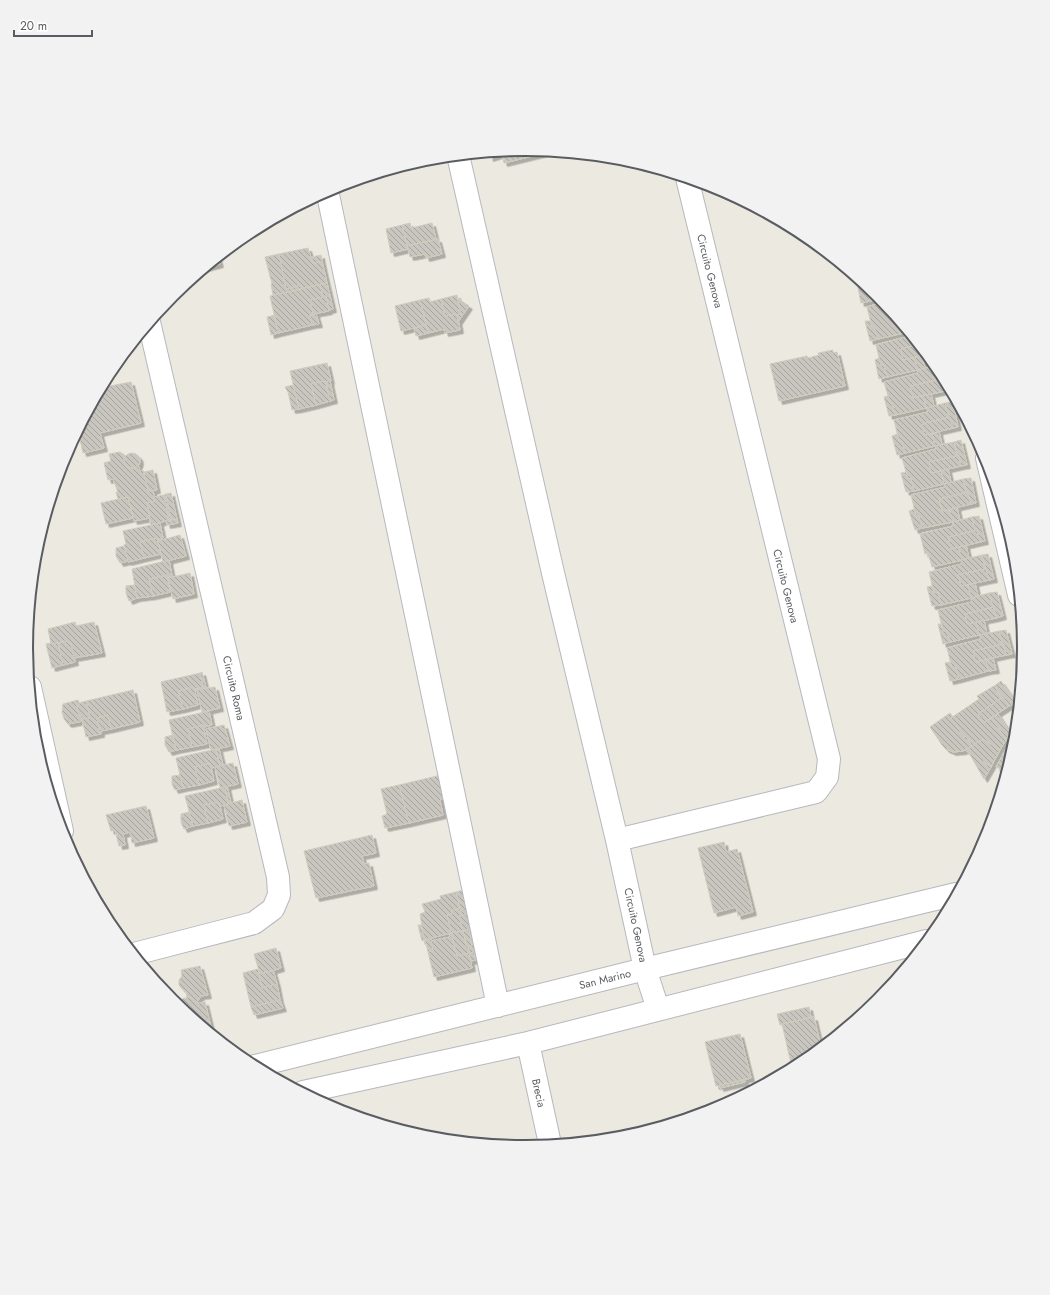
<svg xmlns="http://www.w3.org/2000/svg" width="1050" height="1295" font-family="Jost,sans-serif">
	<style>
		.building { fill: url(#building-back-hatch); stroke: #d1cbbe; filter: url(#shadow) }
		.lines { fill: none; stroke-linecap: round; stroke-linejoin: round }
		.minor-casing { stroke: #b6b8bd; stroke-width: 24 }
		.minor { stroke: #fff; stroke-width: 22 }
		.labels { text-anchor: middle; stroke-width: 3; stroke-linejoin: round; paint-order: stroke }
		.street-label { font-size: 11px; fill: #595c61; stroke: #fff }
		.rim { fill: none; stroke: #595c61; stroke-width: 2 }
	</style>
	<defs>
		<pattern id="building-back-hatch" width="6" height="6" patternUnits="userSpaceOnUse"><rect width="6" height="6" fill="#c9c6bf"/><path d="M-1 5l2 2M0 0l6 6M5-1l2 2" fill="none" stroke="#a6a49f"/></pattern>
		<filter id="shadow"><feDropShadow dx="3.5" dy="3.5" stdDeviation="0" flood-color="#0004"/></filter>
	</defs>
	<rect width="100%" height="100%" fill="#eceae0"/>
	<!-- building -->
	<path class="building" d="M525,149L553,151L504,163L501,151Z
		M501,151L502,154L490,158L489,152Z
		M410,223L411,228L432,223L436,239L407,246L402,225Z
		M402,225L408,249L391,253L386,229Z
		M438,239L442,254L426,258L425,254L410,257L407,246Z
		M308,248L313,264L322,261L327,283L302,289L301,285L286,289L279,254Z
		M279,254L286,289L301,285L302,289L273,295L271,284H272L265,257Z
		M321,255L322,261L313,264L312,257Z
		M218,257L220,264L205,268Z
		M861,281L878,295L881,298L870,301L866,286L862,287Z
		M327,283L333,309L329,310L326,296L323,297L320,284Z
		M857,283H861L862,287L866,286L870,301L861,303Z
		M320,284L323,297L310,300L313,314L310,315L312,325L278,333L270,296Z
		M457,295L461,314L457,315V314L445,316L441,299Z
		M326,296L329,311L313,314L310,300Z
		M429,298L430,302L441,299L445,316L457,314L460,330L445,333L444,329L428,333L420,300Z
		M457,298L469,306L458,322L457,315L461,314Z
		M420,300L426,325L401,331L395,306Z
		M884,302L893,314L896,322L900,321L908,332L878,339L874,327H872L867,307Z
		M316,314L319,324L312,325L310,315Z
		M275,315L278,333L271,335L267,317Z
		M865,321H870L872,327H874L878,339L870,341Z
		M426,325L428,333L416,336L414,328Z
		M908,332L919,344L901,349L903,360L914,358L917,370L887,377L884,365H881L876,345L909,336Z
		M919,344L927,354L903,360L901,349Z
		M833,350V353L837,352L845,386L779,401L770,364L807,356L808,358L819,355L818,353Z
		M922,355L925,368L917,370L914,358Z
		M879,358L881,365H884L887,377L879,379L875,360Z
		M327,363L331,381L326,382L325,381L311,384L316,405L299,409L290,371Z
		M936,366L940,379L910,386L913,398L923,395L926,408L895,415L892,403H890L884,382L918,373L917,370Z
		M937,366L940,370L950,389L945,390L942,379H940Z
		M942,379L945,391L913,398L910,386Z
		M325,381L330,401L316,405L311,384Z
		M330,381L334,400L330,401L326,382Z
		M131,382L141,423L100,433L104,448L83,453L78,431L100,388Z
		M293,385L299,409L292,410L288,392L285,387Z
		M931,394L934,406L926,408L923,395Z
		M888,396L890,403H892L895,415L889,416L884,397Z
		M953,402L958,427L953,428L945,403Z
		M945,403L949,417L922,424L924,435L932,434L935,446L905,453L902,441H899L894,420L928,412L927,408Z
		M950,417L953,428L924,435L922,424Z
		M939,432L942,444L935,446L932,434Z
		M897,434L899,441H902L905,453L897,455L892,436Z
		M961,440L967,465L961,466L954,442Z
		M954,442L957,456L929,462L931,473L941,471L944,484L914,491L911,478L908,479L902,458L936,449L935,446Z
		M120,452L126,456L124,458V463L128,467L133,468L138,465L140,471L143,470L148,491L153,490L155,501L147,503L150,518L134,521L128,497L118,499L116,492H118L113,479L108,480L104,463L111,461L109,454Z
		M124 461a8 8 0 1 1 16 0a8 8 0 1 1-16 0Z
		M959,455L961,466L931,473L929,462Z
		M948,469L951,482L944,484L941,471Z
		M153,470L157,490L148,491L144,472Z
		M906,472L908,479L911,478L914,491L906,492L901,473Z
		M971,478L976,503L971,504L963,479Z
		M963,479L966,493L939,499L942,511L949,510L953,522L922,528L919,516H916L911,495L945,487L944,484Z
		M968,492L971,504L942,511L939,499Z
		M171,493L177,519L171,520L166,494Z
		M166,494L171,520H169L164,495Z
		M164,495L169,520L151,525L147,503L155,501L154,497Z
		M128,497L133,518L106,524L101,503Z
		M957,507L960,520L953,522L949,510Z
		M914,509L916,516H919L922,528L915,530L909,511Z
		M979,516L985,541L980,542L977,530L975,531L972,517Z
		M972,517L975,531L948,537L951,549L958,547L962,560L932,567L928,553L925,554L920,534L953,526V522Z
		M177,519L178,523L167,525L166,521Z
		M160,523L163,538L157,540V538L140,542L144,558L128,562L124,545L126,544L123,531Z
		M977,530L980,542L951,549L948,537Z
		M180,535L186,556L163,562L158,541Z
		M157,538L161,554L144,558L140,542Z
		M966,545L969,558L962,560L958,547Z
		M124,546L128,561L120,563L116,556V548Z
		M988,554L994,579L989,580L982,555Z
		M982,555L985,569L958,575L961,586L968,585L971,598L941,605L938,592L934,593L929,572L962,564L961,560Z
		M169,560L172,576L167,577V575L149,579L153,596L137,598L132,569Z
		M986,569L989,580L961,586L958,575Z
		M190,573L194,594L173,599L168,578Z
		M167,575L170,592L153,596L149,579Z
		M975,583L978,596L971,598L968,585Z
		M134,585L137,598L129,601L126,593V586Z
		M932,586L934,593L938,592L941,605L932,606L927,587Z
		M997,592L1003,616L996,618L989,593Z
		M989,593L993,607L965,614L967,624L976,622L979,635L950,642L947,630L943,631L938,610L972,602L971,598Z
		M994,607L996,618L967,624L965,614Z
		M984,620L987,634L979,635L976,622Z
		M75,622L76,626L94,622L102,653L74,658L71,643L66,641L51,644L48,629Z
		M938,624H942L943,631L947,630L950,642L943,644Z
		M1006,630L1012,654L1006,655L999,631Z
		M999,631L1002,644L973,651L975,662L986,660L988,671L959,679L956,667L952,668L947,648L981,639L980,635Z
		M66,641L71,643L75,662L63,665L58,643Z
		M51,643V644L58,643L63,665L52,668L46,644Z
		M1004,644L1006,655L975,662L973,651Z
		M993,658L996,670L988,671L986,660Z
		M950,662L952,668L956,667L959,679L950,681L945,663Z
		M202,672L206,688L195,690L194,689L203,687L200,673Z
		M200,673L203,687L194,689V687L178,691L183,709L167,712L161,682Z
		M1001,681L1016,703L1009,706L994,686Z
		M994,686L1002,698L978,714L983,723L992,718L1006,740L1000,750L983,739L972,746L966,736L964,737L951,718L979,699L977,696Z
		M194,687L198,705L183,709L178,691Z
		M215,687L220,708L202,712L197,690Z
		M133,690L140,722L111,729L108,715L97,718L100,734L86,737L82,719L90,718L86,701Z
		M1003,697L1009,706L983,723L978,714Z
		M78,700L79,703L77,707L79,715L83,721L68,724L64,719L62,712L63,704Z
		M86,701L90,718L82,719L79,715L77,707L79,703Z
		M209,711L212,725L204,727L203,725L188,729L192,747L176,750L169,720Z
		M950,713L953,717L951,718L964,737L966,736L972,746L963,751L953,752L946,749L942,745L930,727Z
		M998,714L1010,733L1006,740L992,718Z
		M108,715L111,729L101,731V734H100L97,718Z
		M1017,721L1014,745L1006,772L996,767L1012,738L1008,736Z
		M203,725L207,744L192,747L188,729Z
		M224,725L230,746L211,750L206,729Z
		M173,735L176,750L169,752L165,745V737Z
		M983,739L1000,750L991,767L965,750Z
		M216,749L220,766L211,768L210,763L195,767L199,785L183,788L176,758Z
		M216,749H219L223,765L220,766Z
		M969,753L991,767L984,779Z
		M210,763L214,781L199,785L195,767Z
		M233,763L238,784L220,788L215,767Z
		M180,775L183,788L175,790L172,784V776Z
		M441,775L446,798L440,800L443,815L409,823L399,785Z
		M399,785L409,823L385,828L382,816L387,814L381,789Z
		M227,786L231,803L228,804L225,787Z
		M225,787L228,804L220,806L219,802L204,805L208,823L193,826L185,796Z
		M242,800L247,822L229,826L224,805Z
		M219,802L223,819L208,823L204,805Z
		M146,806L154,838L132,843L130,832L123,834L125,845L119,846L115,830L111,831L106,815Z
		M189,812L193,826L184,829L181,822V814Z
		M372,835L376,853L362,856L364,864L369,863L374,886L316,898L304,851Z
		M724,842L726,852L737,849L753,912L738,916L736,907L714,913L698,848Z
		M470,888L476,912L462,916L456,892Z
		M456,892L460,908L451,911L452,914L447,915L451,933L424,940L420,914L425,912L422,904L441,899L440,896Z
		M460,908L462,916H459L463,931L451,933L447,915L452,914L451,911Z
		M468,914L471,929L463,931L459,916Z
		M418,925H421L424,940L422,941Z
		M480,927L485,949L470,953L468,947L472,946L469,929Z
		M469,929L472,946L468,947V946H466L463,931Z
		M463,931L470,953L457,956L451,933Z
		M451,933L457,956L469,953L472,968L434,977L428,952L433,951L431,941L450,937L449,934Z
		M431,939L433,951L428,952L425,940Z
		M276,948L281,968L260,974L254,954Z
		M474,952L476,960L471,961L469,953Z
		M200,966L208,995L201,996L197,1002L190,997L187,998L186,991L182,989L179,985V980L182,976L181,970Z
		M258,969L262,988L277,984L280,1000L251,1007L243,973Z
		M273,970L277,984L262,988L259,974Z
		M190,997L198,1003L205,1002L212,1031H210L176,1003L178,1000Z
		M280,1000L283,1008L254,1015L251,1007Z
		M809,1007L811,1017L780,1025L777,1014Z
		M814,1017L821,1047L802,1063L792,1068L782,1024Z
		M740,1034L751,1078L716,1086L705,1042Z
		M745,1080V1082L720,1088V1085Z"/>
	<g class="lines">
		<!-- minor casing -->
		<g class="minor-casing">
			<path id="minor" d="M458,155L553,573L617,840L645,969L658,1009
				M327,190L498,1006
				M987,458L1019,595
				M30,687L62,831
				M617,840L816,792L827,777L829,759L687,178
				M134,954L254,923L273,909L279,895L278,877L149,322
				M528,1043L550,1144
				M255,1066L645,969L956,894
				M303,1092L528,1043L927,941"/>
		</g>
		<!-- minor -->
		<use href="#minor" class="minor"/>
	</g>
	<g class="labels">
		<!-- street labels -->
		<g class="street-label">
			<text transform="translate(710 271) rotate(76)" y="4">Circuito Genova</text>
			<text transform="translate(786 586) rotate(76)" y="4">Circuito Genova</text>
			<text transform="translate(234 688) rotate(77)" y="4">Circuito Roma</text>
			<text transform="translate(636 925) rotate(78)" y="4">Circuito Genova</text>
			<text transform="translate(605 979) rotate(-14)" y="4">San Marino</text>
			<text transform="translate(539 1093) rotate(78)" y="4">Brecia</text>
		</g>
	</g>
	<!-- crop -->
	<path d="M0 0H1050V1295H0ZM33 648a492 492 0 1 1 984 0a492 492 0 1 1-984 0Z" fill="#f2f2f2" fill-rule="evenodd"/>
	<path class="rim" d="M33 648a492 492 0 1 1 984 0a492 492 0 1 1-984 0Z"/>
	<!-- scale -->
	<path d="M14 30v6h78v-6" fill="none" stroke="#595c61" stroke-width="2"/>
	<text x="20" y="30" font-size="12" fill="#595c61" stroke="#ffffff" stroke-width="3" paint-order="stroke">20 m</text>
</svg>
